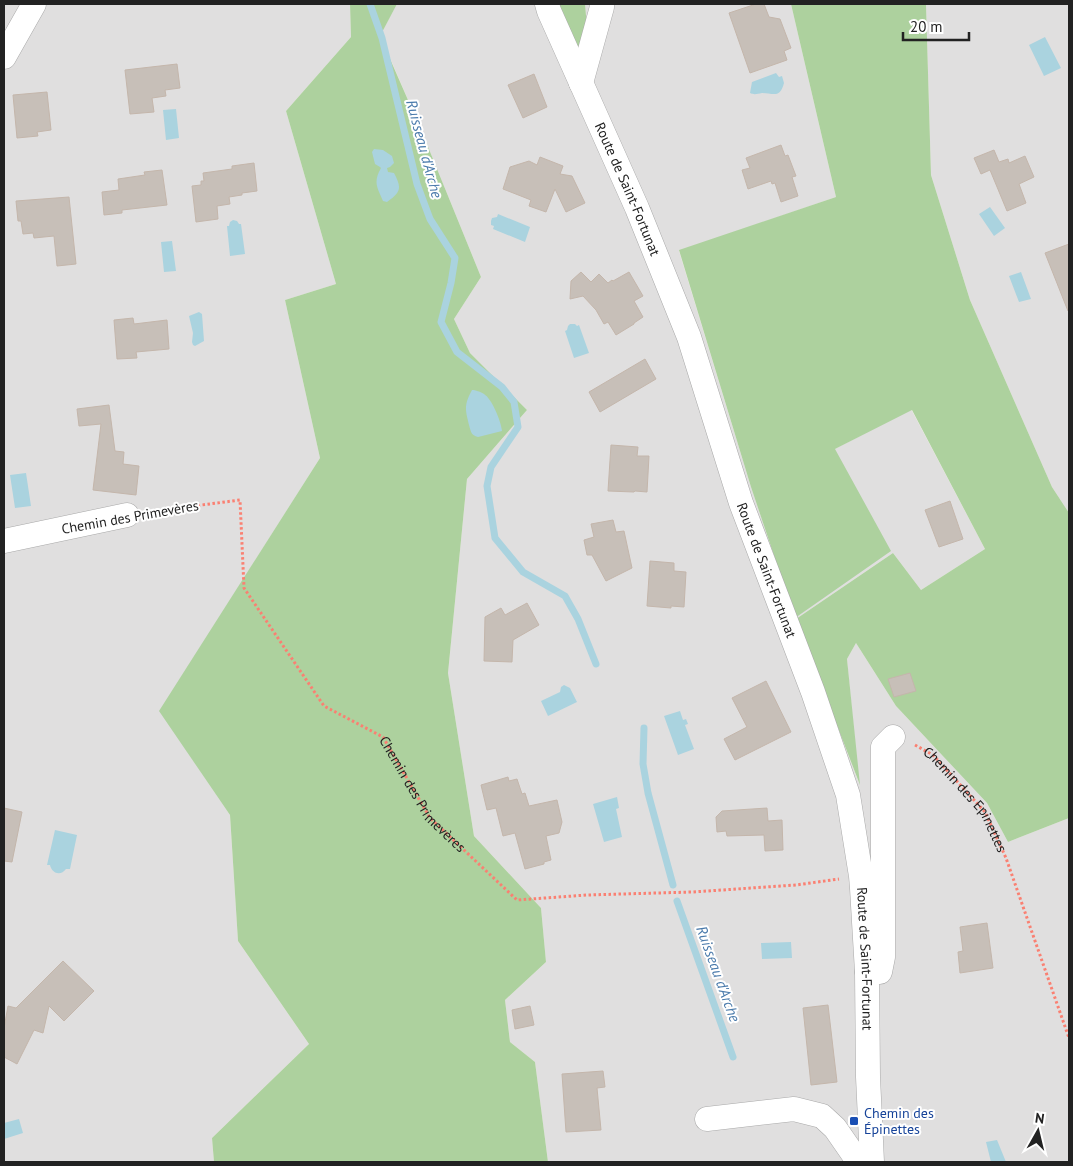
<svg xmlns="http://www.w3.org/2000/svg" width="1073" height="1166" font-family="'PT Sans',sans-serif">
	<style>
		.residential { fill: #e0dfdf }
		.forest { fill: #add19e }
		.water { fill: #aad3df }
		.lines { fill: none; stroke-linecap: round; stroke-linejoin: round }
		.stream { stroke: #aad3df; stroke-width: 7 }
		.building { fill: #c7bfb8; stroke: #c4b6ab }
		.minor-casing { stroke: #a9a9a9; stroke-width: 25 }
		.path { stroke: #fa8072; stroke-width: 3; stroke-dasharray: 2.5 2.5; stroke-linecap: butt }
		.minor { stroke: #fff; stroke-width: 24 }
		.transit-dot { fill: #1a4fb4; stroke: #fff; stroke-width: 2 }
		.labels { text-anchor: middle; stroke-width: 4; stroke-linejoin: round; paint-order: stroke }
		.street-label { font-size: 14px; fill: #222; stroke: #fff }
		.transit-label { font-size: 14px; fill: #164399; stroke: #fff; text-anchor: start }
		.water-label { font-size: 15px; font-style: italic; fill: #4a7aab; stroke: #fff }
	</style>
	<rect width="100%" height="100%" fill="#f2efe9"/>
	<!-- residential -->
	<path class="residential" d="M4,4H350L351,37L286,111L336,284L285,300L320,458L160,711L230,815L238,941L309,1044L212,1138L214,1162H4Z
		M397,4H558L587,27L585,4H791L836,197L679,251L751,487L795,618L835,449L911,409L985,549L921,590L893,553L796,619L859,783L847,659L856,643L896,706L987,803L1008,842L1069,818V1162H548L535,1062L510,1042L505,1000L546,962L541,908L474,836L448,673L467,479L527,410L470,353L454,319L481,277L422,132L380,35Z
		M926,4H1069V513L1052,487L970,300L931,175Z"/>
	<!-- forest -->
	<path class="forest" d="M350,4H397L380,36L422,132L481,277L454,319L470,353L527,410L467,479L448,673L474,836L541,908L546,962L505,1000L510,1042L535,1062L548,1162H214L212,1138L309,1044L238,941L230,815L159,711L320,458L285,300L336,284L286,111L351,37Z
		M558,4H585L587,27L579,56Z
		M791,4H926L931,175L970,300L1052,487L1069,513V818L1008,842L987,803L896,706L856,643L847,659L860,785L796,619L893,553L921,590L985,549L912,410L835,449L891,551L795,618L751,487L679,250L836,197Z"/>
	<!-- water -->
	<path class="water" d="M1045,37L1061,68L1044,76L1029,45Z
		M776,73L779,77L782,76L784,83C780,99 773,93 762,93C757,94 754,95 750,93L752,82Z
		M176,109L179,138L166,140L163,110Z
		M374,149L383,150L392,156L394,163L390,167L387,168L388,172L394,173C402,188 401,192 387,202L383,201C377,187 373,182 381,168L380,167L375,164L372,152Z
		M990,207L1005,228L994,236L979,214Z
		M498,214L530,227L525,242L493,229L494,226L491,225V221L492,218L497,217Z
		M233,220L237,221L239,224H241L245,254L230,256L227,226H229L230,222Z
		M172,241L176,271L164,272L161,242Z
		M1021,272L1031,299L1019,302L1009,276Z
		M199,312L202,314L204,341L195,346L193,345L192,342L193,333L189,316Z
		M570,324H575L577,326L579,325L589,353L574,358L565,331L567,330L568,326Z
		M472,390C475,390 481,392 484,394C492,399 501,421 502,431L478,437C471,435 471,432 469,425C465,409 464,405 472,390Z
		M26,473L31,506L15,508L10,475Z
		M564,685L570,688L577,702L548,716L541,701L560,692L561,687Z
		M680,711L683,720L686,719L688,724L685,725L694,749L678,755L664,716Z
		M617,797L619,808L616,809L622,837L604,842L593,804Z
		M55,830L77,835L70,869H66C61,876 52,874 50,865H47Z
		M791,942L792,958L762,959L761,943Z
		M19,1119L23,1133L4,1139V1123Z
		M997,1140L1006,1162H991L986,1142Z"/>
	<g class="lines">
		<!-- stream -->
		<path class="stream" d="M370,4L382,38L417,184L430,219L455,258L451,283L441,322L457,352L502,387L514,402L518,427L491,467L487,486L495,538L523,572L565,596L578,619L596,664
			M644,728L643,764L648,793L673,885
			M677,901L733,1057"/>
	</g>
	<!-- building -->
	<path class="building" d="M756,4H764L769,17L780,19L791,48L784,51L787,60L750,73L729,13Z
		M177,64L180,88L165,90L166,96L152,98L154,112L130,114L125,70Z
		M534,74L547,107L523,118L508,85Z
		M47,92L51,130L37,132L38,136L17,138L13,95Z
		M781,145L785,156L788,155L796,176L792,177L798,196L781,202L775,183L772,184L771,181L748,189L742,170L750,168L746,158Z
		M994,150L999,162L1008,159L1009,163L1025,156L1034,177L1019,184L1026,203L1007,211L990,170L981,174L974,158Z
		M540,157L563,166L560,174L572,176L585,203L566,212L555,189L546,212L529,206L531,200L503,189L510,167L529,161L537,165Z
		M254,163L257,191L242,193V195L229,197L230,204L217,206L218,219L196,222L192,186L201,185V181H204L203,173L232,169V166Z
		M162,170L167,205L122,210V213L104,215L102,192L119,190L118,179L145,175L144,172Z
		M69,197L76,264L57,266L54,236L34,238L33,233L23,234L21,221H18L16,201Z
		M1069,244V311H1068L1045,253Z
		M581,272L591,282L599,274L608,283L612,280L613,281L629,272L643,296L634,301L643,317L634,323V324L616,335L608,322L604,324L596,310L583,296L570,299L571,281Z
		M133,318L134,324L167,320L169,349L136,352L137,358L117,359L114,320Z
		M645,359L656,379L600,412L589,392Z
		M109,405L115,451L124,452L123,464L139,466L136,495L93,490L101,424L79,426L77,409Z
		M611,445L638,447L637,456H649L647,492L635,491L634,492L608,491Z
		M950,501L963,539L939,547L925,510Z
		M613,520L616,532L624,531L632,568L606,581L592,555H587L584,540L594,537L591,524Z
		M650,561L674,563V571L686,572L684,607L671,606V608L647,606Z
		M527,603L539,625L513,640L512,662L484,661L485,617L501,608L505,615Z
		M910,673L916,691L894,697L888,679Z
		M766,681L791,732L735,760L724,739L747,727L732,698Z
		M508,777L509,781L517,779L522,794L525,793L529,806L557,800L562,822L559,833L546,836L551,860L544,862V864L525,869L515,833L503,836L496,808L487,810L481,785Z
		M4,808L22,812L12,862L4,861Z
		M767,808L768,821L782,820L783,850L765,851L764,835L727,836L726,831L717,832L716,817L722,811Z
		M987,923L993,968L960,973L958,952L963,951L960,927Z
		M63,961L94,991L64,1021L49,1006L43,1033L34,1030L17,1064L4,1057V1028L8,1006L16,1008Z
		M828,1005L837,1082L811,1085L803,1008Z
		M530,1006L534,1025L515,1029L512,1010Z
		M603,1071L605,1087L597,1088L601,1130L566,1132L562,1074Z"/>
	<g class="lines">
		<!-- minor casing -->
		<g class="minor-casing">
			<g id="minor">
				<path id="s3" d="M547,4L549,11L637,208L689,337L741,503L813,692L848,795L861,876L862,888L867,972L868,1077L872,1162"/>
				<path d="M4,57L34,4"/>
				<path d="M581,83L602,7V4"/>
				<path d="M4,541L127,515"/>
				<path d="M867,972H880L883,957V747L893,737"/>
				<path d="M707,1119L794,1109L822,1116L835,1128L853,1154L860,1162"/>
			</g>
		</g>
		<!-- path -->
		<g class="path">
			<path id="s1" d="M148,512L240,500L244,588L324,706L383,737L430,818L517,900L587,895L692,892L796,885L839,879"/>
			<path id="s2" d="M915,745L933,755L985,812L1006,858L1069,1038"/>
		</g>
		<!-- minor -->
		<use href="#minor" class="minor"/>
	</g>
	<!-- markers -->
	<rect class="transit-dot" x="849" y="1116" width="10" height="10" rx="2.5"/>
	<g class="labels">
		<!-- street labels -->
		<g class="street-label">
			<text dy="5" stroke="none"><textPath href="#s3" startOffset="202">Route de Saint-Fortunat</textPath></text>
			<text transform="translate(130 517) rotate(-10)" y="5">Chemin des Primevères</text>
			<text dy="5" stroke="none"><textPath href="#s3" startOffset="608">Route de Saint-Fortunat</textPath></text>
			<text dy="5" stroke="none"><textPath href="#s1" startOffset="460">Chemin des Primevères</textPath></text>
			<text dy="5" stroke="none"><textPath href="#s2" startOffset="76">Chemin des Epinettes</textPath></text>
			<text dy="5" stroke="none"><textPath href="#s3" startOffset="1012">Route de Saint-Fortunat</textPath></text>
		</g>
		<!-- transit labels -->
		<g class="transit-label">
			<text x="864" y="1118">Chemin des<tspan x="864" dy="16">Épinettes</tspan></text>
		</g>
		<!-- water labels -->
		<g class="water-label">
			<text transform="translate(424 149) rotate(75)" y="5">Ruisseau d'Arche</text>
			<text transform="translate(718 974) rotate(70)" y="5">Ruisseau d'Arche</text>
		</g>
	</g>
	<!-- border -->
	<rect width="1073" height="1166" fill="none" stroke="#222222" stroke-width="10"/>
	<!-- north arrow -->
	<g transform="translate(1038 1131) rotate(8)" stroke="#ffffff" stroke-width="4" paint-order="stroke">
	<path d="M0-4L9 19L0 12L-9 19Z" fill="#222222"/>
	<text y="-8" font-size="14" font-weight="bold" text-anchor="middle" fill="#222222">N</text>
	</g>
	<!-- scale -->
	<path d="M903 32v8h66v-8" fill="none" stroke="#222222" stroke-width="2.5"/>
	<text x="910" y="32" font-size="15" fill="#222222" stroke="#ffffff" stroke-width="4" paint-order="stroke">20 m</text>
</svg>
